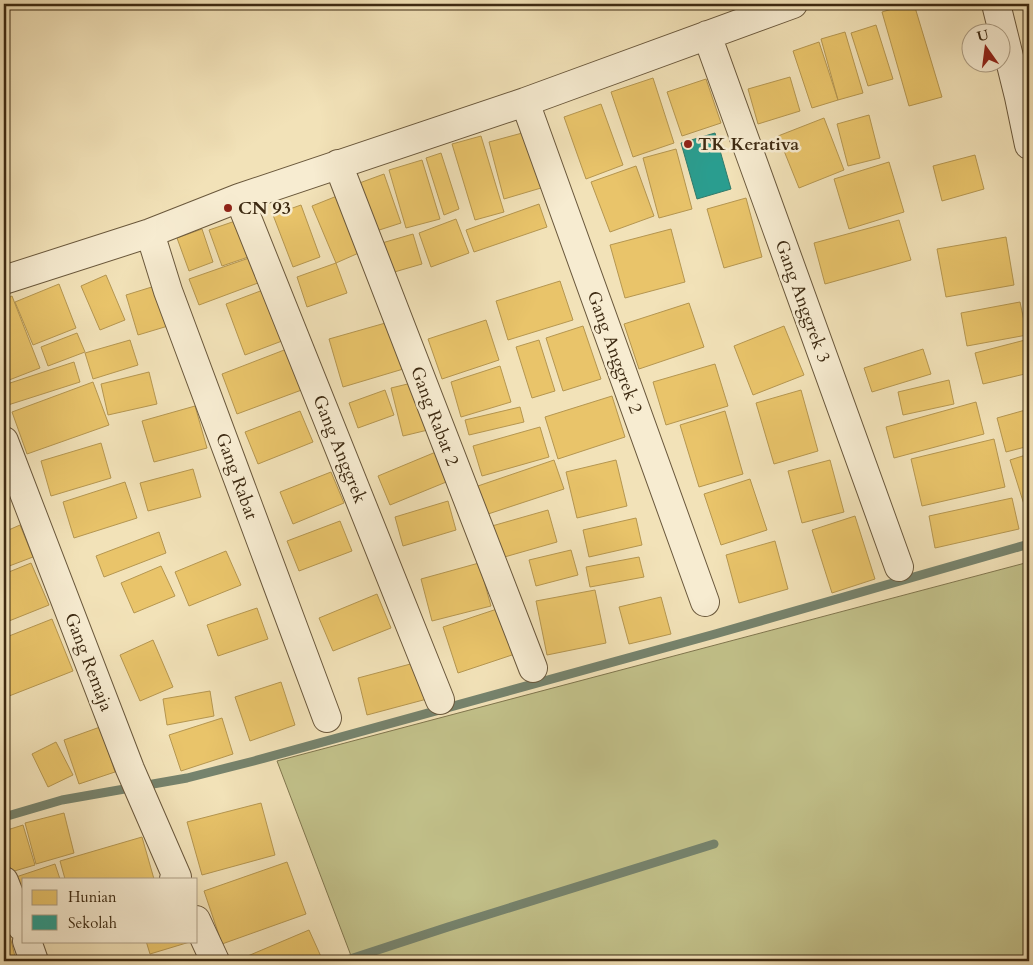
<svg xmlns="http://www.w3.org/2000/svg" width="1033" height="965" font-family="Cardo,serif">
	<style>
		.green { fill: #c2c18a; stroke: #80764e }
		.homes { fill: #e9c46a; stroke: #b59650 }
		.schools { fill: #2a9d8f; stroke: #307a6a }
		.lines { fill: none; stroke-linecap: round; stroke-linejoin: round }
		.stream { stroke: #76836d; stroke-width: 9 }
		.street-casing { stroke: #6a583c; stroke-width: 30 }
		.street { stroke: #f7ecd1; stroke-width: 28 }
		.poi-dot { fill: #8f2418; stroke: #f7ecd1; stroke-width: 2 }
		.labels { text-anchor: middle; stroke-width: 5; stroke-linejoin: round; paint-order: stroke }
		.poi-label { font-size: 18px; font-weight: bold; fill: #3d2a12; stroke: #f7ecd1; text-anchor: start }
		.street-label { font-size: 18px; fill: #3d2a12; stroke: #f7ecd1 }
	</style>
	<rect width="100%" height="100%" fill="#f2e2b8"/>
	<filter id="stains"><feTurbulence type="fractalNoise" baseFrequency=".004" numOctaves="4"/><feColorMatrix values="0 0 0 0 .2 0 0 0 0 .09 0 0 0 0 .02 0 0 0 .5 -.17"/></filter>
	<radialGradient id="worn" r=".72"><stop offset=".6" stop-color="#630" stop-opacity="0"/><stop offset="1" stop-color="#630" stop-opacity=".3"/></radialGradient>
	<!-- green -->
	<path class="green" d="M1029,562V961H353L277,761Z"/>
	<!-- homes -->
	<path class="homes" d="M909,4H914L942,97L909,106L882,12Z
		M876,25L893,79L868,86L851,33Z
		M845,32L863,93L838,100L821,39Z
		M819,42L838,100L812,108L793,51Z
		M790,77L800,111L758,124L748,89Z
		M653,78L674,143L633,157L611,92Z
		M706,79L721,123L682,136L667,92Z
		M601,104L623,165L586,179L564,117Z
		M869,115L880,158L848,166L837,124Z
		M824,118L844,170L799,188L778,136Z
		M526,132L541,188L504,199L489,142Z
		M481,136L504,212L475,220L452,144Z
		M676,149L692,209L659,218L643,158Z
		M441,153L459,209L444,215L426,158Z
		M975,155L984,189L942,201L933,166Z
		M422,160L440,219L406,228L389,170Z
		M889,162L904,212L849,229L834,179Z
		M636,166L654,216L610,232L591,182Z
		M384,174L401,223L370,233L354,185Z
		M337,196L361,252L336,263L312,206Z
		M746,198L762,257L724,268L707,209Z
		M539,204L547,227L474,252L466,230Z
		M301,205L320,257L293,267L273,215Z
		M244,218L257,254L222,266L209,230Z
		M456,219L469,253L431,267L419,233Z
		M899,220L911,260L825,284L814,243Z
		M202,229L213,262L189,271L177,238Z
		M671,229L685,282L625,298L610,245Z
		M413,234L422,264L384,275L375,245Z
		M1006,237L1014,285L946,297L937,249Z
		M249,258L258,283L199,305L189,279Z
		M336,263L347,293L307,307L297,277Z
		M106,275L125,320L100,330L81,286Z
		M560,281L573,320L508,340L496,301Z
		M59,284L76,328L33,345L15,302Z
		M155,286L168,326L138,335L126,295Z
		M263,290L282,341L245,355L226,304Z
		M12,296L40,368L4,382V300Z
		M1020,302L1027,335L967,346L961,313Z
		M689,303L704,347L639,369L624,324Z
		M396,320L410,367L343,387L329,339Z
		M486,320L499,360L442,379L428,339Z
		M583,326L601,379L563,391L546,338Z
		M784,326L804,375L753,395L734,346Z
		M77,333L85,352L48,366L41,347Z
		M1029,339V373L983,384L975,353Z
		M130,340L138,365L93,379L85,353Z
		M539,340L555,391L532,398L516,347Z
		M292,347L307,388L237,414L222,374Z
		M923,349L931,374L872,392L864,368Z
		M74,362L80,382L8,405L4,392V385Z
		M715,364L728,406L666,425L653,382Z
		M500,366L511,402L461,417L451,382Z
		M149,372L157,404L108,415L101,384Z
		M949,380L954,404L903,415L898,392Z
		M420,381L432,429L403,436L391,388Z
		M93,382L109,425L27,454L12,412Z
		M385,390L394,415L358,428L349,403Z
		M801,390L818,451L774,464L756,403Z
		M612,396L625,437L558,459L545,417Z
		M976,402L984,434L894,458L886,427Z
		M195,406L207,448L154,462L142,421Z
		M520,407L524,422L469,435L465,420Z
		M1029,409V446L1006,452L997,418Z
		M300,411L313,442L258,464L245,432Z
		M725,411L743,474L699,487L680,425Z
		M540,427L549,457L482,476L473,446Z
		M994,439L1005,487L922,506L911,459Z
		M101,443L111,478L51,496L41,461Z
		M443,449L456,478L390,505L378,476Z
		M1029,454V517H1028L1010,460Z
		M554,460L564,489L482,516L472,488Z
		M616,460L627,506L577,518L566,472Z
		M830,460L844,512L802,523L788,471Z
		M193,469L201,497L148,511L140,483Z
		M331,472L344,503L293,524L280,492Z
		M750,479L767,530L721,545L704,494Z
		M125,482L137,518L74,538L63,502Z
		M1012,498L1019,529L935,548L929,516Z
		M448,501L456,530L403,546L395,517Z
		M548,510L557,542L501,558L492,526Z
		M855,516L875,579L832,593L812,530Z
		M636,518L642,545L589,557L583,530Z
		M340,521L352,551L299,571L287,541Z
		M20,525L33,557L4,568V532Z
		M159,532L166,553L104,577L96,556Z
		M775,541L788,589L739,603L726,555Z
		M571,550L578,575L536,586L529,560Z
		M226,551L241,585L189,606L175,572Z
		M639,557L644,577L590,587L586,567Z
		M31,563L49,605L4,623V574Z
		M479,563L491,606L432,621L421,579Z
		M161,566L175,596L134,613L121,583Z
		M595,590L606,643L547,655L536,601Z
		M377,594L391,628L333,651L319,618Z
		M661,597L671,634L629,644L619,607Z
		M257,608L268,639L218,656L207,625Z
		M500,608L515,654L458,673L443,627Z
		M52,619L73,671L4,698V638Z
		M153,640L173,687L140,701L120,655Z
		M418,662L427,699L367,715L358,678Z
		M281,682L295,725L250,741L235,697Z
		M210,691L214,716L167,725L163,699Z
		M222,718L233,754L181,771L169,735Z
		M100,727L115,772L79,784L64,740Z
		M56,742L73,775L48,787L32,754Z
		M261,803L275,855L202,875L187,822Z
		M64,813L74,853L36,864L25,823Z
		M23,825L35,865L4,874V831Z
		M142,837L154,879H65L60,861Z
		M287,862L306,914L222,944L204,891Z
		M55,864L60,879H24V918L10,879Z
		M309,930L323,961H244L243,958Z
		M10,936L16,961H4V938Z
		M146,941H193L150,954Z"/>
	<!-- schools -->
	<path class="schools" d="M715,133L731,189L697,199L681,143Z"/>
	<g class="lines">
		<!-- stream -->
		<path class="stream" d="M4,817L62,800L187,778L254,761L715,634L1029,544
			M344,961L448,927L714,844"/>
		<!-- street casing -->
		<g class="street-casing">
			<path id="street" d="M996,4L1019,97L1029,145
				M707,35L899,567
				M525,102L705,602
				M338,164L533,668
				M239,198L440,700
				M150,233L168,291L327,718
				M4,280L150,233L239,198L525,102L793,4
				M4,441L130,769L177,877L174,879
				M4,881L22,927
				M196,920L215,961
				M27,941L34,961"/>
		</g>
		<!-- street -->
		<use href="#street" class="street"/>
	</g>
	<!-- markers -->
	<g class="poi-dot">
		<circle cx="688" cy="144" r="5"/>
		<circle cx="228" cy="208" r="5"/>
	</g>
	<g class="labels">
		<!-- poi labels -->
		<g class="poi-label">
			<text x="698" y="150">TK Kerativa</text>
			<text x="238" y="214">CN 93</text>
		</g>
		<!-- street labels -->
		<g class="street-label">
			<text transform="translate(803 301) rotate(70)" y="6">Gang Anggrek 3</text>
			<text transform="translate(615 352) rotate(70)" y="6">Gang Anggrek 2</text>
			<text transform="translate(435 416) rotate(69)" y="6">Gang Rabat 2</text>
			<text transform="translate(340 449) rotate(68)" y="6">Gang Anggrek</text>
			<text transform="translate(237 476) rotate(70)" y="6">Gang Rabat</text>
			<text transform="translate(89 662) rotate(69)" y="6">Gang Remaja</text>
		</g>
	</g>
	<!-- margin -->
	<rect width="1033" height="965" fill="none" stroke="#f2e2b8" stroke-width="20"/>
	<rect x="5" y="5" width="1023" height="955" fill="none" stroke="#3d2a12" stroke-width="2.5"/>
	<rect x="10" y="10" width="1013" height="945" fill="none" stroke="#3d2a12"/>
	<!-- legend -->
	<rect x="22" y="878" width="175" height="65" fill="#f7ecd1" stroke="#ad9e85"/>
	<rect x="32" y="890" width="25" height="15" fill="#e9c46a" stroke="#ad9e85"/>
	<text x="68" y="902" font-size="15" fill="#3d2a12">Hunian</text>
	<rect x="32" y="915" width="25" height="15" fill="#2a9d8f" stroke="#ad9e85"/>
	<text x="68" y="928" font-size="15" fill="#3d2a12">Sekolah</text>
	<!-- north arrow -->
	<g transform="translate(986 48) rotate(346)"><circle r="24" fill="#f7ecd1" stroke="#ad9e85"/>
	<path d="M0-4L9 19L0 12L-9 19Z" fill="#8f2418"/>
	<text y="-8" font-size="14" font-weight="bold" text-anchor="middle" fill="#3d2a12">U</text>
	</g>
	<rect width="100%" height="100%" filter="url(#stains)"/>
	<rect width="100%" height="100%" fill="url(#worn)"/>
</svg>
